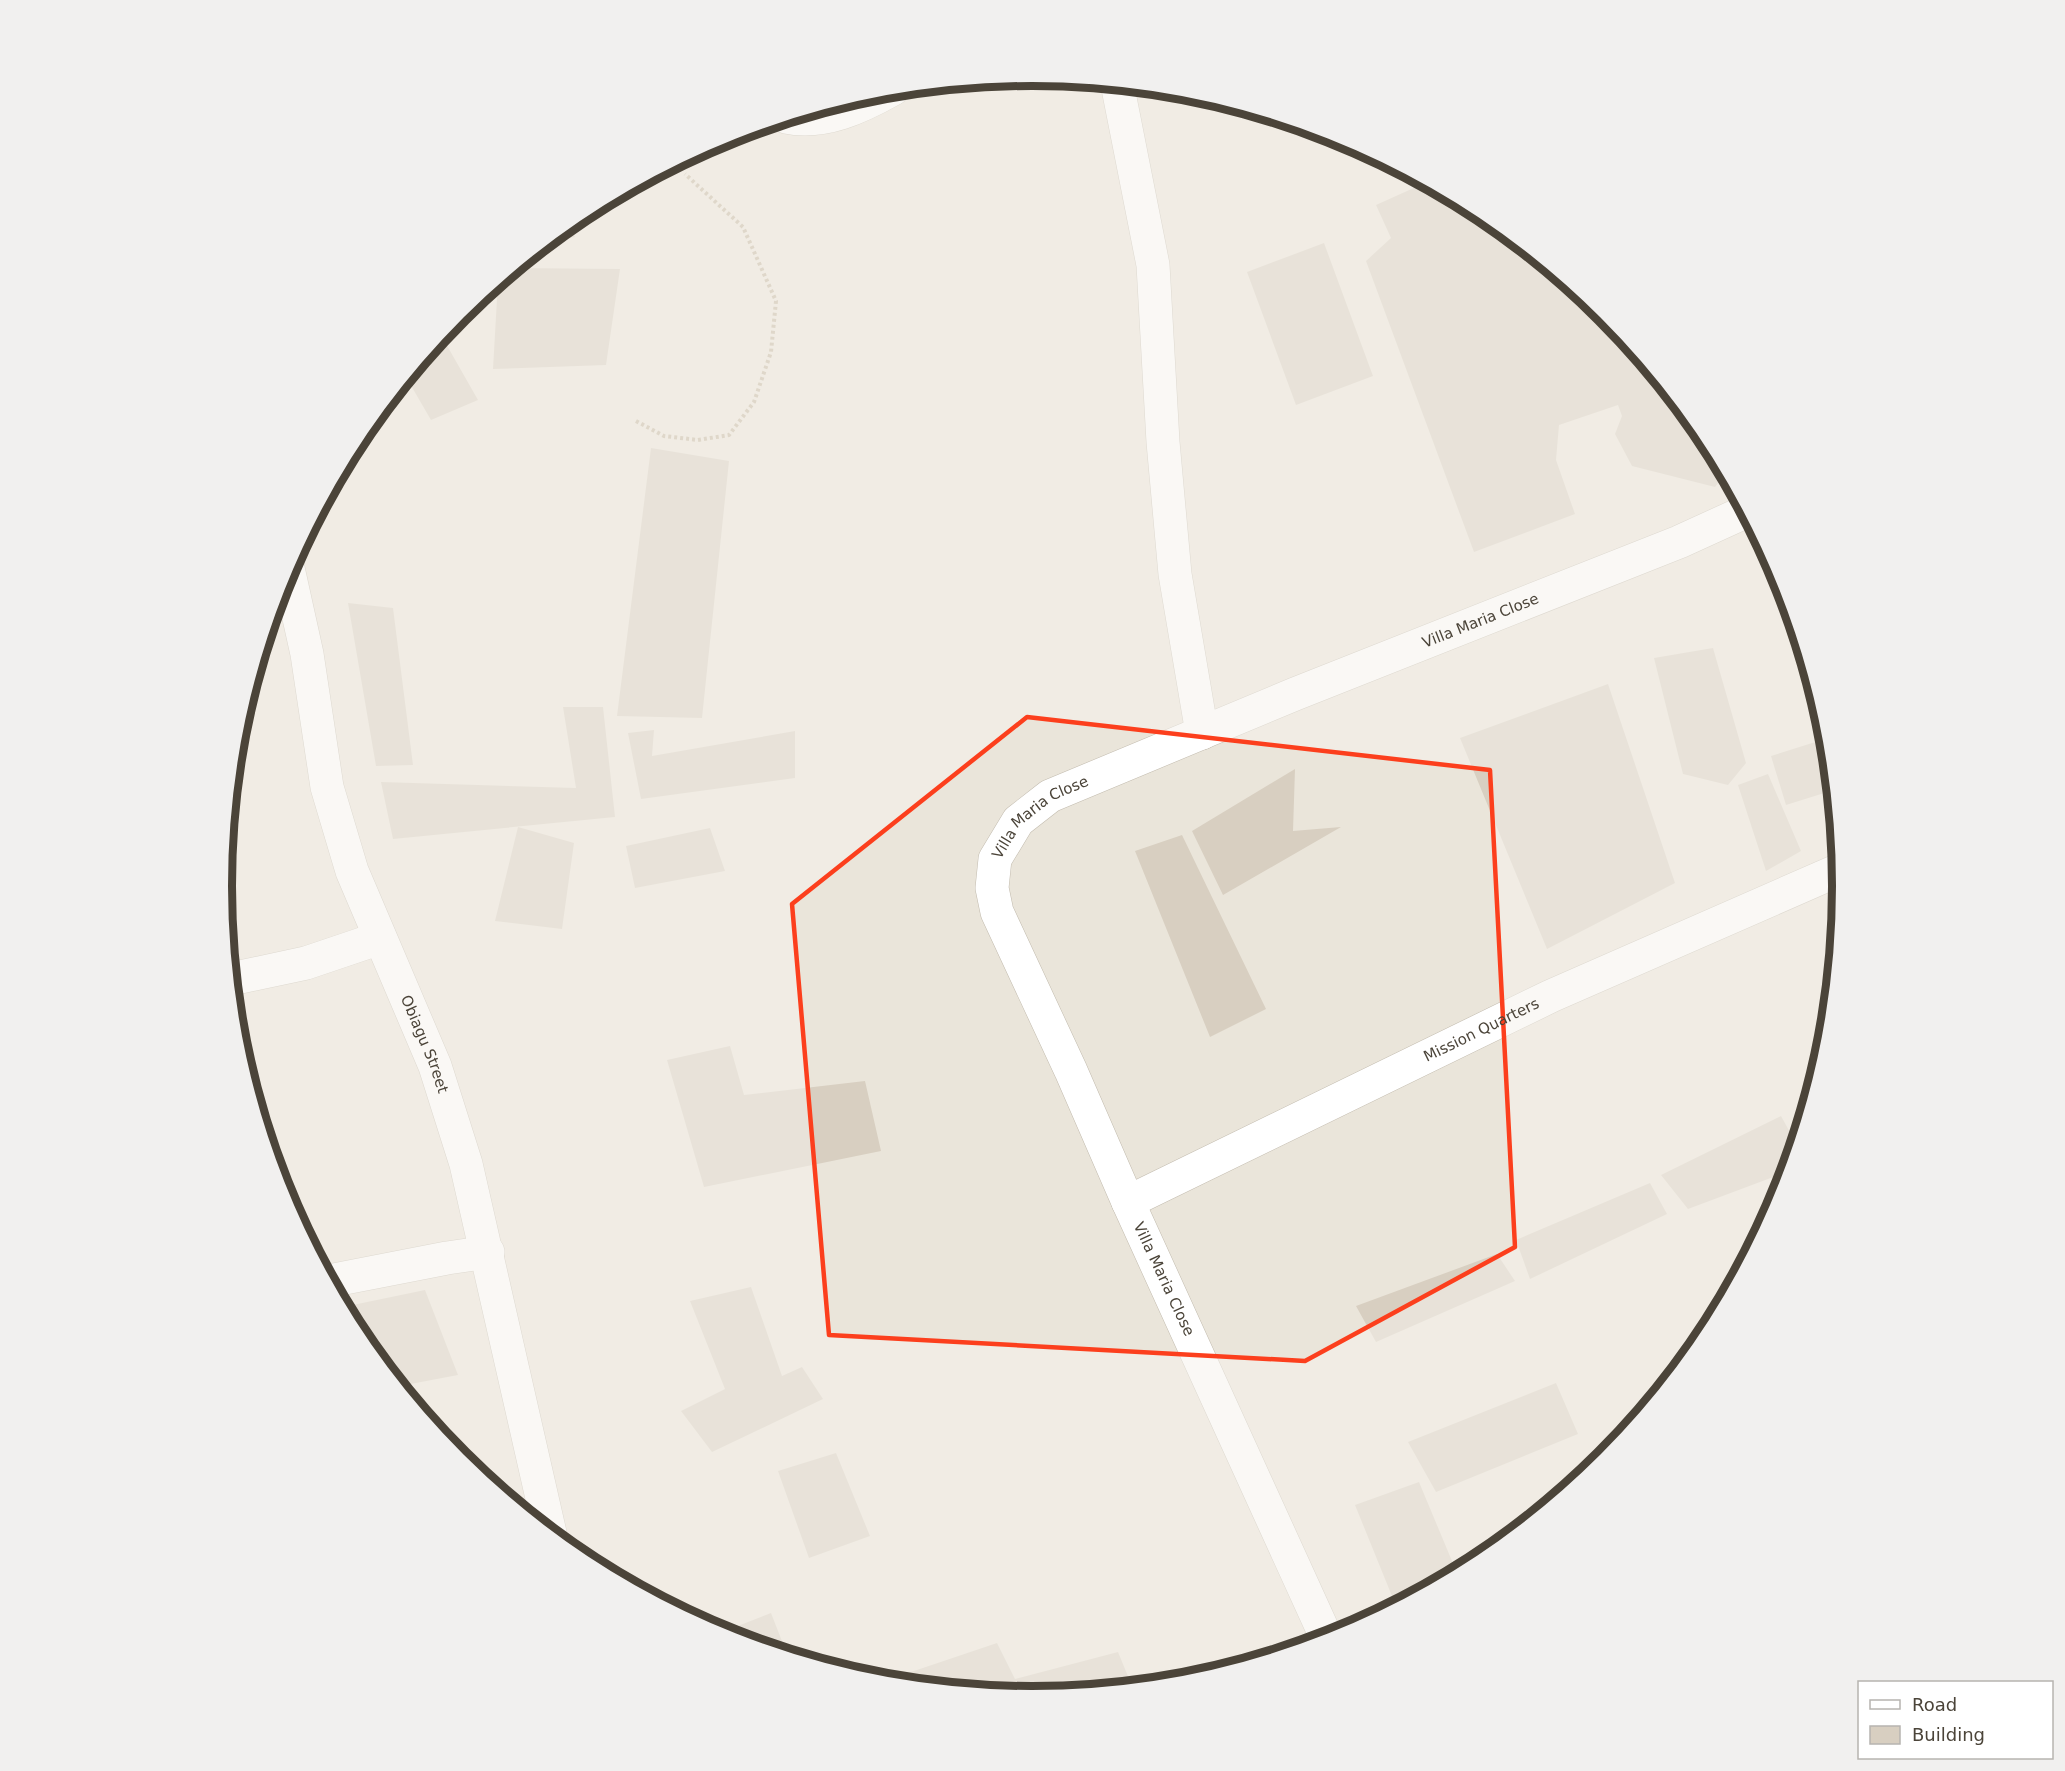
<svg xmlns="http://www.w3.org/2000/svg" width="2065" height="1771" font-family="'DejaVu Sans',sans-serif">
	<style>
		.residential { fill: #eae5da }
		.building { fill: #d8cfc1 }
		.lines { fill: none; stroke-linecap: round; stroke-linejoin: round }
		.street-casing { stroke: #c2bbae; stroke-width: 34 }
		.path { stroke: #c4b79f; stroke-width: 4; stroke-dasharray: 3 3; stroke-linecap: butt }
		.street { stroke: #fff; stroke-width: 33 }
		.marked { fill: none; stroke: #fc3f1d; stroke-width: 4.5; stroke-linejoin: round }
		.labels { text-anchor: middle; stroke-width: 4.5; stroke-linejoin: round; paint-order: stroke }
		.street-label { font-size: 15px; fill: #4b4439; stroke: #fff }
		.rim { fill: none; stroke: #4b4439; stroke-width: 8 }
	</style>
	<rect width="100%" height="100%" fill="#f6f3ec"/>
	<!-- residential -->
	<path class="residential" d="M225 885a808 808 0 1 1 1616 0a808 808 0 1 1-1616 0Z"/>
	<!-- building -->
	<path class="building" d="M1427,182L1483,212L1606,313L1707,435L1726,473L1715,487L1632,466L1615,434L1622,416L1618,405L1559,425L1556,460L1575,514L1474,552L1366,261L1391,238L1376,205Z
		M568,223L575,237L545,242Z
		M1324,243L1373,376L1296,405L1247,272Z
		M513,268L620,269L606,365L493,369L498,281Z
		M441,335L478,400L431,420L406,377Z
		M651,448L729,461L702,718L617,716Z
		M348,603L393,608L413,765L376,766Z
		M1713,648L1746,763L1728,785L1683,774L1654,658Z
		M1608,684L1675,883L1547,949L1460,738Z
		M563,707H603L615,817L393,839L381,782L576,788Z
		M654,730L652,756L795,731V778L641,799L628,733Z
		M1828,738L1834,790L1786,805L1771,756Z
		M1295,769L1293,831L1341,827L1223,895L1192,831Z
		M1768,774L1801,851L1766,871L1738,785Z
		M518,827L574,843L562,929L495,921Z
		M710,828L725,871L635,888L626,846Z
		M1182,835L1266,1009L1210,1037L1135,851Z
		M730,1046L744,1095L865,1081L881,1151L704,1187L667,1060Z
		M1781,1116L1797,1145L1789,1171L1688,1209L1661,1175Z
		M1650,1183L1667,1214L1530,1279L1516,1240Z
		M1497,1254L1515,1281L1376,1342L1356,1306Z
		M751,1287L782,1376L802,1367L823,1399L712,1452L681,1411L725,1389L690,1301Z
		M425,1290L458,1375L400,1386L358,1336L343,1307Z
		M1556,1383L1578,1434L1436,1492L1408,1442Z
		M836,1453L870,1536L809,1558L778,1471Z
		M1419,1482L1457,1573L1396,1606L1355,1505Z
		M771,1613L787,1654L720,1633Z
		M997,1643L1015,1679L1118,1652L1132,1686L1032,1696L906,1684L905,1674Z"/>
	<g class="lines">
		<!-- street casing -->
		<g class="street-casing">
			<g id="street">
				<path d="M1117,83L1153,265L1163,442L1175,574L1202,733"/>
				<path d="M786,117C824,125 861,107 893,89"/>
				<path id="s1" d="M288,568L307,654L327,787L352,871L435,1066L466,1164L550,1533"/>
				<path d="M231,979L306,963L380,938"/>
				<path id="s2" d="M1128,1202L1551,996L1841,869"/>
				<path d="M329,1281L447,1258L488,1252"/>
				<path id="s3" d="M1327,1639L1128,1202L1071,1071L997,912L992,888L995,859L1018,821L1050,796L1295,694L1679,542L1747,511"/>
			</g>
		</g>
		<!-- path -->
		<path class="path" d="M636,421L664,436L698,440L729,435L754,402L771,352L776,301L743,227L685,174"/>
		<!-- street -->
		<use href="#street" class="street"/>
	</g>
	<!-- marked area -->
	<path d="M0 0H2065V1771H0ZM1027,717L1490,770L1515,1247L1305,1361L829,1335L792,904Z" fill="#f6f3ec" fill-opacity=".55" fill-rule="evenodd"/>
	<path class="marked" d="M1027,717L1490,770L1515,1247L1305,1361L829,1335L792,904Z"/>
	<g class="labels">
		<!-- street labels -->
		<g class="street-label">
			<text dy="5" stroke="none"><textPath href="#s3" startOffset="1402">Villa Maria Close</textPath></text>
			<text dy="5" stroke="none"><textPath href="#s3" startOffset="916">Villa Maria Close</textPath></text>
			<text dy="5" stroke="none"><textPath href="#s2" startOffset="393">Mission Quarters</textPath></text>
			<text dy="5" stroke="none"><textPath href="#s1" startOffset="498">Obiagu Street</textPath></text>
			<text transform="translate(1164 1279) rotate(65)" y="5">Villa Maria Close</text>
		</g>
	</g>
	<!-- crop -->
	<path d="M0 0H2065V1771H0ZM232 886a800 800 0 1 1 1600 0a800 800 0 1 1-1600 0Z" fill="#f1f0ef" fill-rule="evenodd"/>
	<path class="rim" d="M232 886a800 800 0 1 1 1600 0a800 800 0 1 1-1600 0Z"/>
	<!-- legend -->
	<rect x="1858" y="1681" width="195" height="78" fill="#ffffff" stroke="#b7b4b0" stroke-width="1.5"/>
	<rect x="1870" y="1700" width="30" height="9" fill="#ffffff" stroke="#b7b4b0" stroke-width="1.5"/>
	<text x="1912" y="1711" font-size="18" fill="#4b4439">Road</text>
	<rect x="1870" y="1726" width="30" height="18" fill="#d8cfc1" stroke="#b7b4b0" stroke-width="1.5"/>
	<text x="1912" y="1741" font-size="18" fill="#4b4439">Building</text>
</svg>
